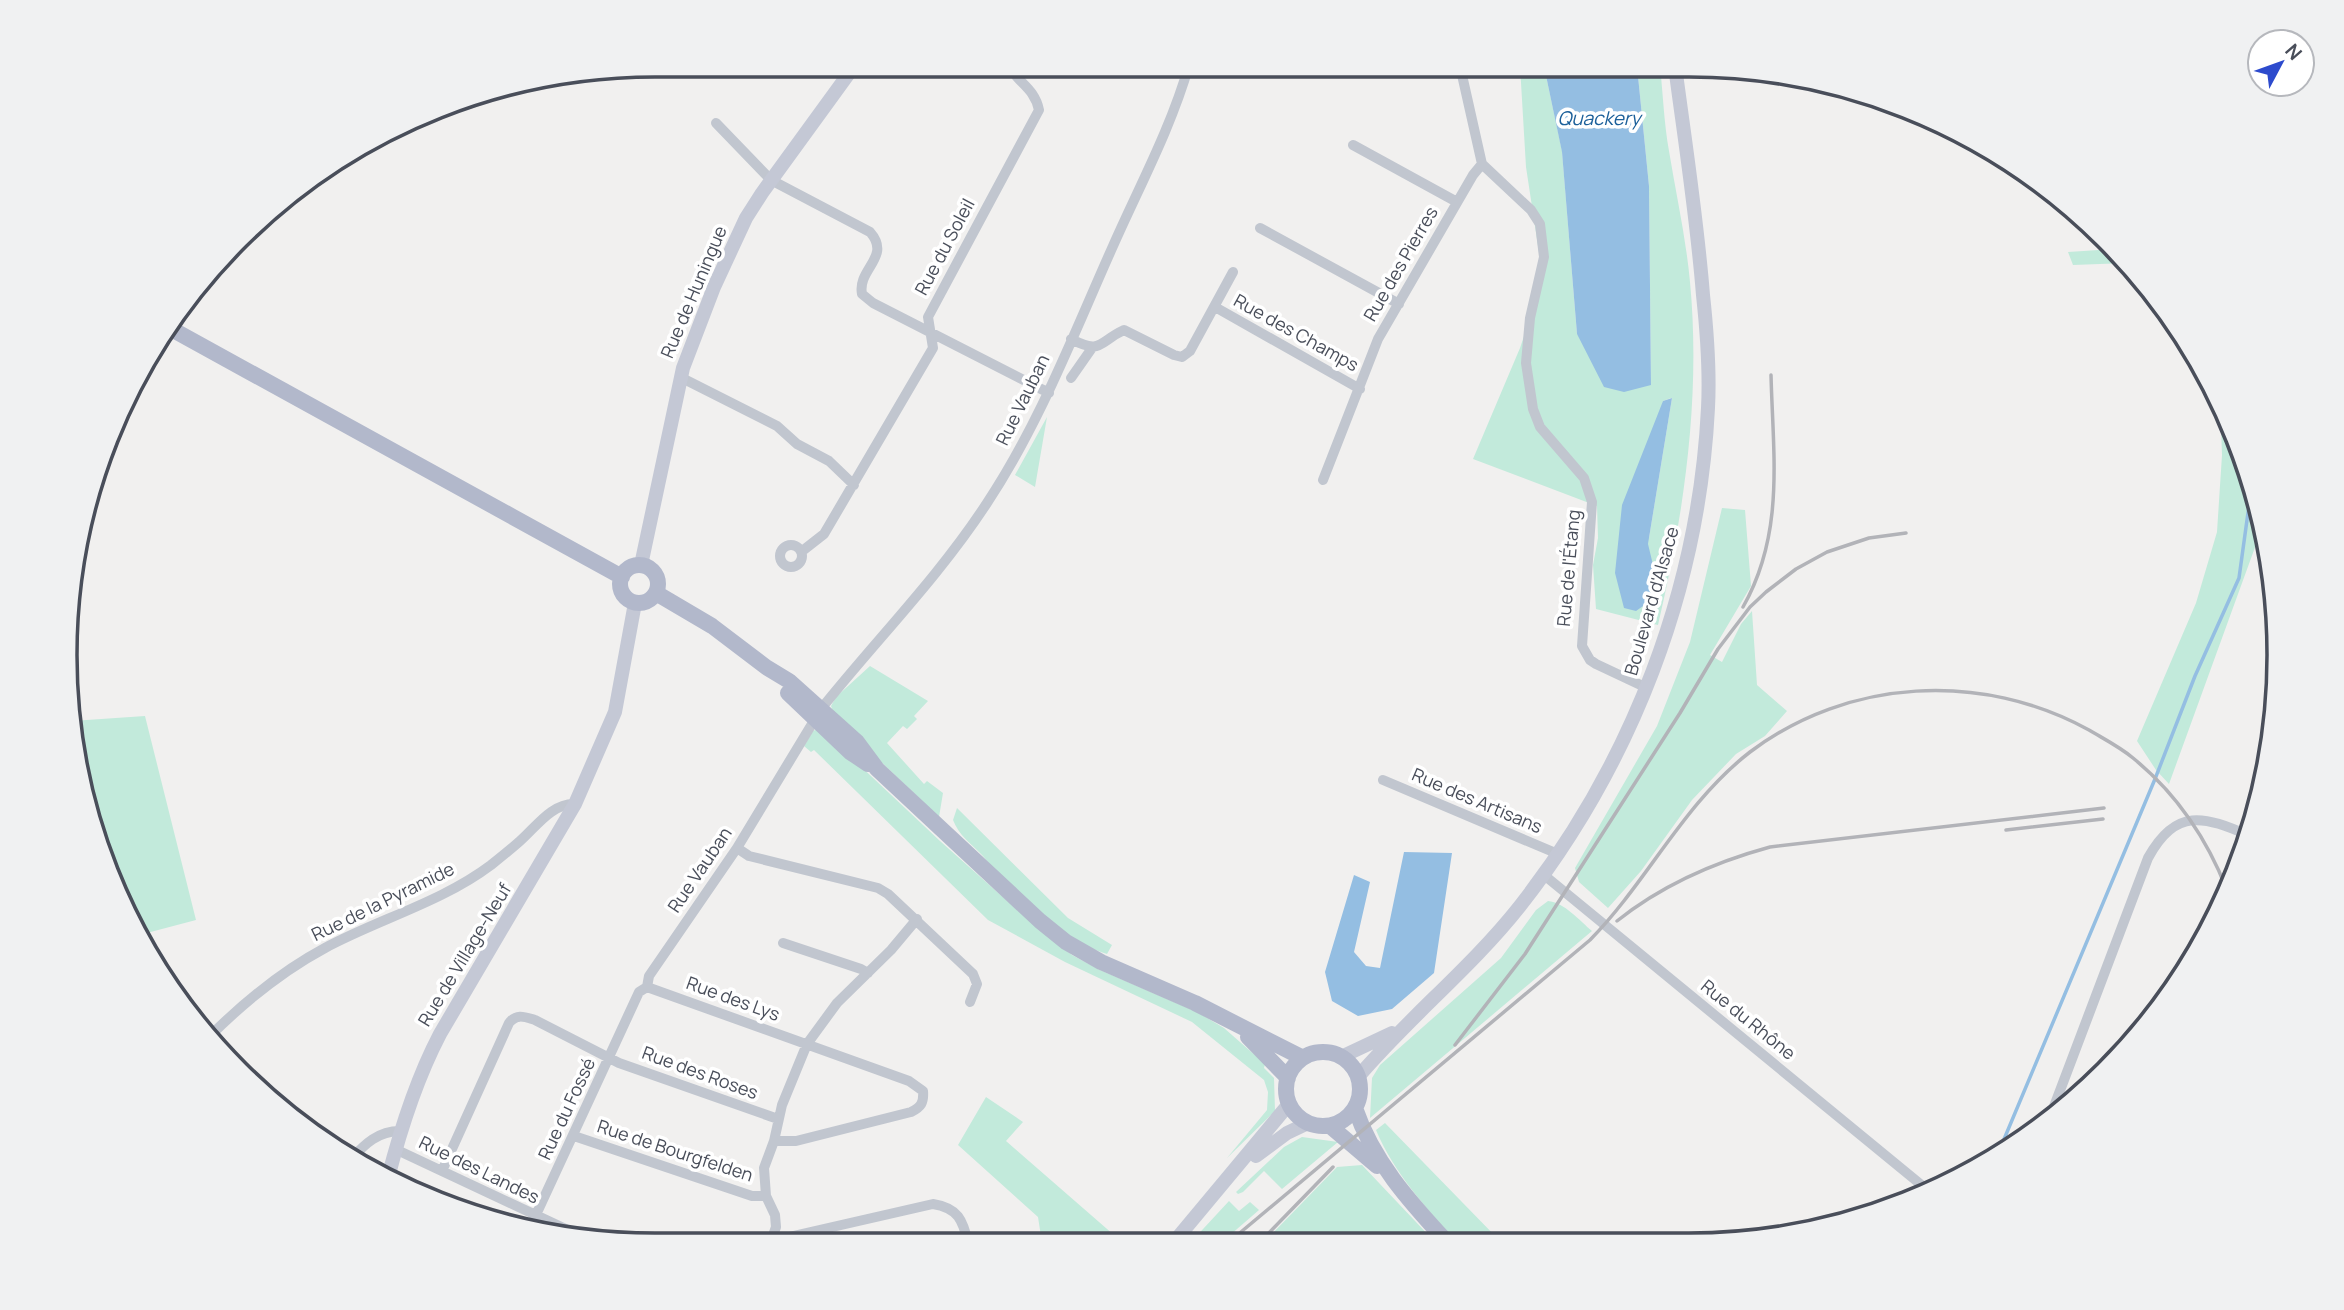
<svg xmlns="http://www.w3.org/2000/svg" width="2344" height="1310" font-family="Manrope,sans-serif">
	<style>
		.green { fill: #c2eadb; fill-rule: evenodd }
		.water { fill: #94bee2 }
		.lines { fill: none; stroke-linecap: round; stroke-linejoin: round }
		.stream { stroke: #94bee2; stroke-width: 3.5 }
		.street { stroke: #c1c6cf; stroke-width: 10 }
		.secondary { stroke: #c4c8d5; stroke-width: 14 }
		.primary { stroke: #b2b8cb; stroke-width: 16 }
		.rail { stroke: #b2b3b8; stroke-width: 3.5 }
		.labels { text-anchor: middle; stroke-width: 7; stroke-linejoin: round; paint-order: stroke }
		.street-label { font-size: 18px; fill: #494e5a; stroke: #fff }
		.water-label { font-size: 19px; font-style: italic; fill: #1c609a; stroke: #fff }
		.rim { fill: none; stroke: #494e5a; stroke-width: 3.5 }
	</style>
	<rect width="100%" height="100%" fill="#f1f0ef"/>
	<!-- green -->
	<path class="green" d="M1520,66H1544L1562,151L1577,334L1651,385L1649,186L1637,66H1660C1663,94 1664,123 1669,151C1676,194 1686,238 1690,282C1701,397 1684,514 1658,625L1596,609L1593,565L1598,538L1597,506L1473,459L1520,348L1543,279L1526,167ZM1671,398H1672L1648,544L1663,401Z
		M2114,249L2127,263L2073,265L2068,252Z
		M2220,398L2259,502L2262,520L2258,539L2169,784L2156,770L2137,741L2196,603L2217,532L2222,455Z
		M1047,417L1035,487L1015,475Z
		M1722,508L1745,510L1751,586L1710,655L1722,662L1741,624L1752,611L1757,685L1787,711L1765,736L1736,754L1692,800L1641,871L1608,908L1579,882L1575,868L1657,726L1690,642Z
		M870,666L928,701L914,716L917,719L907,729L903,726L887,743L924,784L927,781L943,793L939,817L836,719L831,706L836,697Z
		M145,716L196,920L143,934L110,881L72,721Z
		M820,728L940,841L1041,931L1072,955L1100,970L1197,1012L1224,1028L1265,1064L1264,1068L1274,1078L1275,1111L1227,1158L1267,1110L1268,1092L1264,1080L1192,1022L1065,962L988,920L814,750L811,752L804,746L813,731Z
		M957,808L1068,918L1112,945L1107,954C1069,943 1030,905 1001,878C994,871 988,861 980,853C969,842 959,835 953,820Z
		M1548,901C1564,902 1580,921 1592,931L1370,1118L1372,1078L1380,1065L1501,958L1536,910Z
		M986,1097L1023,1122L1006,1141L1122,1242L1042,1243L1038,1217L958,1145Z
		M1385,1123L1500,1241H1455C1425,1206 1394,1173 1376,1130Z
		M1302,1137L1338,1142L1282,1189L1264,1171L1243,1192L1238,1194L1236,1192L1284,1147Z
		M1362,1165L1434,1241L1323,1242L1316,1235L1307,1242H1270L1267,1239L1337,1167Z
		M1229,1201L1239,1211L1250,1202L1259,1210L1222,1242H1191Z"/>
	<!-- water -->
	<path class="water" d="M1544,66H1637L1649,186L1651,385L1624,392L1604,387L1577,334L1562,152Z
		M1672,398L1648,544L1660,594L1636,611L1624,608L1615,573L1622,505L1663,401Z
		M1404,852L1452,853L1434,973L1392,1009L1358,1016L1332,1001L1325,972L1354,875L1370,882L1354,952L1366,966L1380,968Z"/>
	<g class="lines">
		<!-- stream -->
		<path class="stream" d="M1997,1156L2155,779L2195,676L2239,578L2251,491L2250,479"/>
		<!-- street -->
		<path class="street" d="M1460,66L1482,164
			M716,123L771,180L870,232C892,257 857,269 862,294L873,303L1049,393
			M1353,145L1457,202
			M1482,164L1531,210L1540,224L1544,257L1530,318L1526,363L1533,409L1540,427L1584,478L1592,502L1582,646L1590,660L1596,664L1647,688
			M1260,228L1399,304
			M1215,307L1360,389
			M1071,339C1102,355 1098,342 1124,330L1174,355L1182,357L1190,351L1233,272
			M680,377L777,426L797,444L829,461L854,485
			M1071,378L1092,348
			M1323,480L1378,339L1473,175L1482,164
			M780 556a11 11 0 1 1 22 0a11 11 0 1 1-22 0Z
			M801,552L824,534L933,348L928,317L1039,110C1034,86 1015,82 1010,65
			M821,709C877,639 938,578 987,503C1040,423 1074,333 1113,246C1139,187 1171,128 1189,65
			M1383,780L1558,854
			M737,848L749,856L878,888L888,894L973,974L977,984L970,1002
			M1544,875L1930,1192
			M783,943L861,969L868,973
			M647,987L909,1081L923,1091C924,1103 921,1107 911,1112L796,1141H774
			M208,1038C242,1004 282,971 325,948C379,919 442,902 491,865C501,857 511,849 520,841C536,827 552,803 575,804
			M2050,1117L2148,858C2176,807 2204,816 2250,836
			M574,1136L752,1196H766
			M395,1149L587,1239
			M351,1159C365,1144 378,1131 400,1131
			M442,1171L509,1023C517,1013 525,1017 535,1020L619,1063L778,1119
			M529,1230L639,992L647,987L649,976L737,848L815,719
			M773,1238L780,1239L933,1204C958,1208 963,1220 968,1243
			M770,1244L776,1227L775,1215L766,1196L764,1168L774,1141L782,1105L807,1044L837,1003L891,950L917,919"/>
		<!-- secondary -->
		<path class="secondary" d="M641,565L683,368L714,287L746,218L762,193L855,65
			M1341,1057L1392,1033
			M1358,1077C1409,1017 1471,968 1520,906C1632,763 1699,589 1708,408C1710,370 1707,332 1703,295C1697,218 1685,142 1675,66
			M1256,1156L1287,1133L1308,1123
			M388,1178C401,1127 416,1080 440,1034L575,804L615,712L635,603
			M1174,1242L1289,1104"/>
		<!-- primary -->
		<path class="primary" d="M166,326L622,577
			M620 584a19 19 0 1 1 38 0a19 19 0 1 1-38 0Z
			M656,593L712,626L766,667L789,681L857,742L877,769L1040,921L1066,942L1101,962L1195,1003L1303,1058
			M788,693L850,752L868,764
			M1248,1037L1288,1078
			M1286 1089a37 37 0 1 1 74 0a37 37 0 1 1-74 0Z
			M1355,1108C1373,1161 1409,1201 1446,1241
			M1330,1126L1377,1166"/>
		<!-- rail -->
		<path class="rail" d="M1743,607C1785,533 1773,456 1771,375
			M2006,830L2103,819
			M1617,921C1662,885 1715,862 1770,847L2104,808
			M1455,1045L1525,954L1680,713L1718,649L1750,607L1766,592L1796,569L1827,552L1869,538L1906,533
			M1229,1242L1590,940C1648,881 1683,804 1750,752C1848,678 1982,671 2089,730C2104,739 2120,747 2133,758C2176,793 2207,839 2227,890
			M1260,1242L1333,1167"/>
	</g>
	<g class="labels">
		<!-- street labels -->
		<g class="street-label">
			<text transform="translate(945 247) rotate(-62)" y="6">Rue du Soleil</text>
			<text transform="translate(1401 264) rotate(-60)" y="6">Rue des Pierres</text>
			<text transform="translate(694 292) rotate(-67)" y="6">Rue de Huningue</text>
			<text transform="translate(1296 333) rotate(29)" y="6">Rue des Champs</text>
			<text transform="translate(1023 400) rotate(-64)" y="6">Rue Vauban</text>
			<text transform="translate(1569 568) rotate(-85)" y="6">Rue de l'Étang</text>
			<text transform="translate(1652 601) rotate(-74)" y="6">Boulevard d'Alsace</text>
			<text transform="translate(1477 801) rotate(23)" y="6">Rue des Artisans</text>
			<text transform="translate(700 870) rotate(-56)" y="6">Rue Vauban</text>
			<text transform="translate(383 902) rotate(-26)" y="6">Rue de la Pyramide</text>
			<text transform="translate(465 955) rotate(-59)" y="6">Rue de Village-Neuf</text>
			<text transform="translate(733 999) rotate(20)" y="6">Rue des Lys</text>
			<text transform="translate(1748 1020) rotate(39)" y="6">Rue du Rhône</text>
			<text transform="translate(700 1073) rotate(20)" y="6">Rue des Roses</text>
			<text transform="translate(567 1109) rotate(-65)" y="6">Rue du Fossé</text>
			<text transform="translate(675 1151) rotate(18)" y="6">Rue de Bourgfelden</text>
			<text transform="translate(479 1170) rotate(26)" y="6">Rue des Landes</text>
		</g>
		<!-- water labels -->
		<g class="water-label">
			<text x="1599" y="125">Quackery</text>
		</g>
	</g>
	<!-- crop -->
	<path d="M0 0H2344V1310H0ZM655 77H1689A578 578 0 0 1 2267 655V655A578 578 0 0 1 1689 1233H655A578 578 0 0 1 77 655V655A578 578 0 0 1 655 77Z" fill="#f0f1f2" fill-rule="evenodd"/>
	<path class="rim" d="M655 77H1689A578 578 0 0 1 2267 655V655A578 578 0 0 1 1689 1233H655A578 578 0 0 1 77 655V655A578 578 0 0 1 655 77Z"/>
	<!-- north arrow -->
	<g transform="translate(2281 63) rotate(49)"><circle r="33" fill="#ffffff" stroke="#b6b8bd" stroke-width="2"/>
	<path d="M0-5L12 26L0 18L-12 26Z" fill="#2d4bcd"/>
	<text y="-10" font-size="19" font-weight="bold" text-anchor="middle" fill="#494e5a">N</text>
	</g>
</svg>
